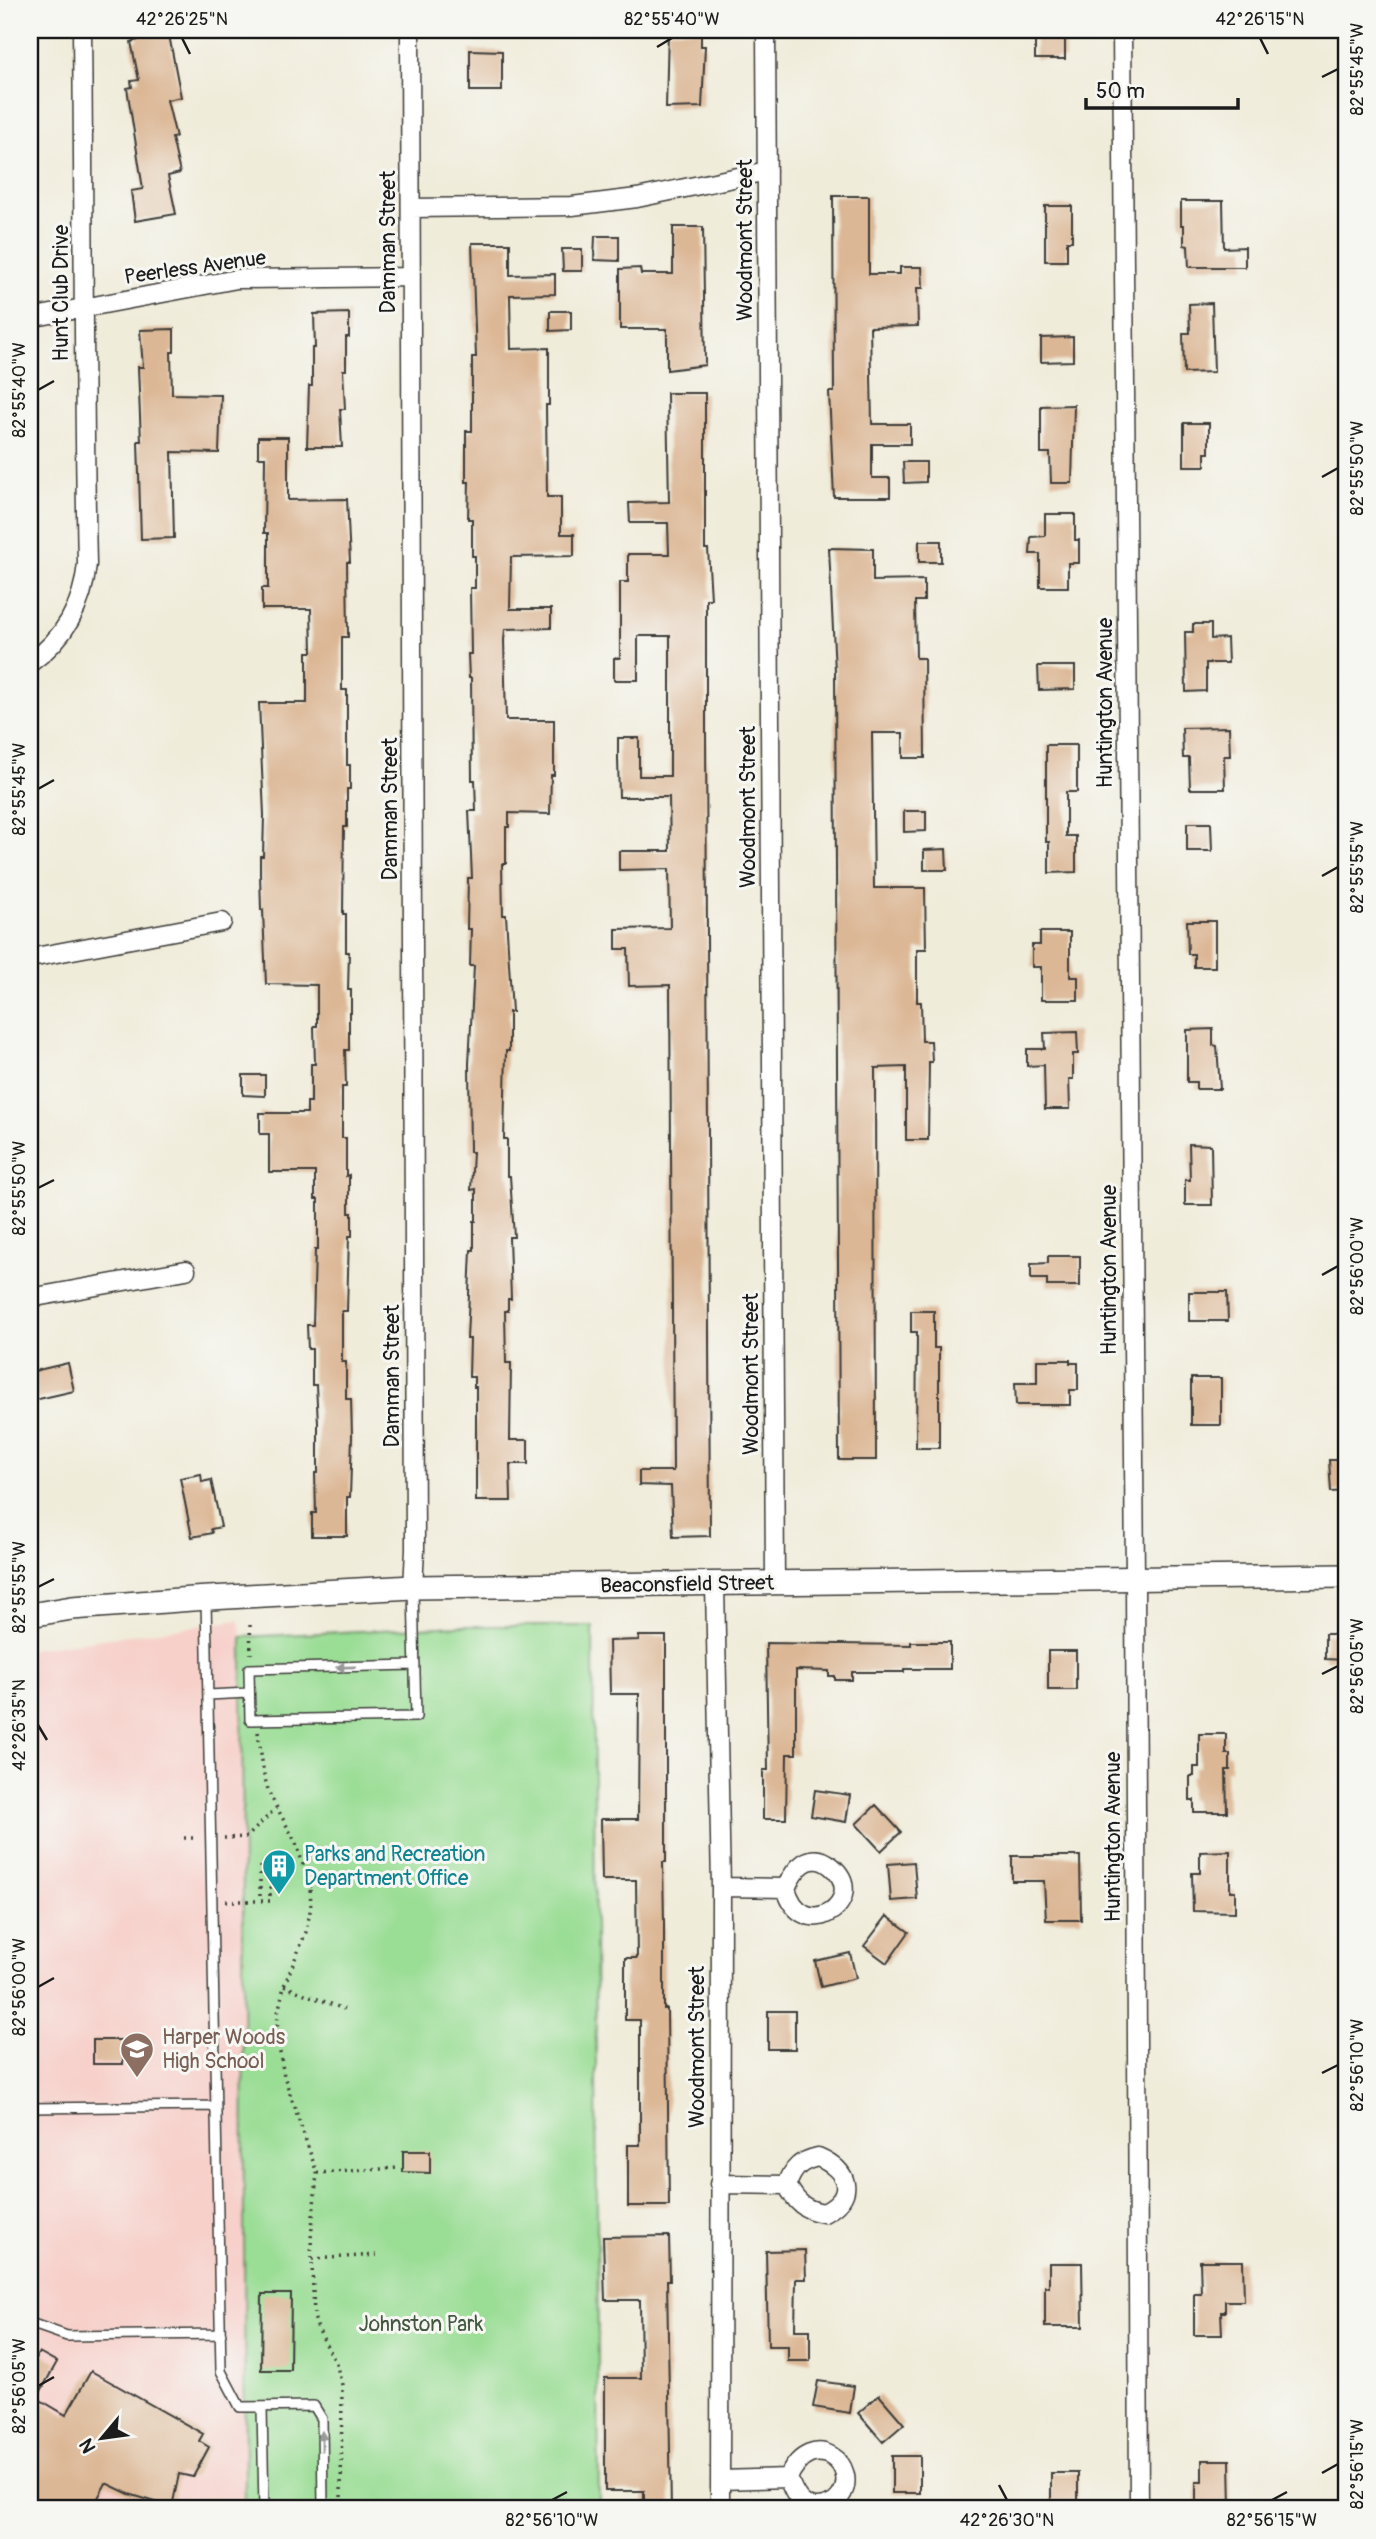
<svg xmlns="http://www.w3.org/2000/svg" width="1376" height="2539" font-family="Pangolin,sans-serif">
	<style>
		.built { fill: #f7d0ca }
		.green { fill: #9add94; stroke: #5b7c58; stroke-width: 2 }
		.building { fill: #dcb795 }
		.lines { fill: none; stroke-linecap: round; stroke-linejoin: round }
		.service-casing { stroke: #3c3b38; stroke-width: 12 }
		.minor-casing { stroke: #3c3b38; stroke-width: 21 }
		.tertiary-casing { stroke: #3c3b38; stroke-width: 26 }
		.path { stroke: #3c3b38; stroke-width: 3.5; stroke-dasharray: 2 5; stroke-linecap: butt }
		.service { stroke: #fff; stroke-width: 9 }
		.minor { stroke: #fff; stroke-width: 18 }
		.tertiary { stroke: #fff; stroke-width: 23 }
		.oneway { fill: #999 }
		.ticks { fill: none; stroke: #1c1c1c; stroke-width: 2.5 }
		.labels { text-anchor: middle; stroke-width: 6; stroke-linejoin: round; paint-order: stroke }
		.street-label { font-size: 21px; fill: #1c1c1c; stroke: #f6f6f2 }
		.culture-label { font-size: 21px; fill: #0d838f; stroke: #f6f6f2; text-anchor: start }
		.education-label { font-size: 21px; fill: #785e54; stroke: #f6f6f2; text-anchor: start }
		.park-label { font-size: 21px; fill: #425640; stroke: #f6f6f2 }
		.neatline { fill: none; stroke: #1c1c1c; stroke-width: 2.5 }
		.ticks-label { font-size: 18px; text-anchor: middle; fill: #1c1c1c }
	</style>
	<rect width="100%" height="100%" fill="#f6f6f2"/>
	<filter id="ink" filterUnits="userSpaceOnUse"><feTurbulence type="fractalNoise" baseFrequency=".0143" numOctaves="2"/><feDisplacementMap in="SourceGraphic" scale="14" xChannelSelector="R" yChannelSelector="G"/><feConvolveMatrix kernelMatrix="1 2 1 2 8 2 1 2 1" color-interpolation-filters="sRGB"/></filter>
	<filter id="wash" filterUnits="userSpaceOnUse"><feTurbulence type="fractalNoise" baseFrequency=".00686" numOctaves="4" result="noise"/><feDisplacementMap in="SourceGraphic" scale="28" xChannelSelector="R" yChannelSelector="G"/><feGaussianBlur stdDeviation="1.57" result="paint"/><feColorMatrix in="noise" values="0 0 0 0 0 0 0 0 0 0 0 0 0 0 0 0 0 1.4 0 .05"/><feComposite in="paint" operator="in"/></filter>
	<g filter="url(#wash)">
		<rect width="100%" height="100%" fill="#f0ecda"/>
		<!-- built -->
		<path class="built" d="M239,1620L242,1637L245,2509H30V1649Z"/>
		<!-- green -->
		<path class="green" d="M459,1626H593L599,2509H245L242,1637Z"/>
		<g id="blocks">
			<!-- building -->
			<path class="building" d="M136,30H168L181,97L167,100L176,137L172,138L180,173L168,176L176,214L135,221L131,191L143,189L127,88L132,87L131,81L139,80L131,42L138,40Z
				M668,30H701V46H705L702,107L666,108Z
				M1035,30H1065V59H1035Z
				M470,50L502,51V91H470Z
				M833,196H869V274H900V267H922L923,288H917L918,326L870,327L872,424H910V444H872V478H890V497H834L829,392H834Z
				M1181,201H1223L1224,248L1245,247V267H1189L1188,246L1184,245V225H1181Z
				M1045,206H1072V241H1067V261H1045Z
				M673,227H703L705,365L667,370V329H620V269L640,268L641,274H673Z
				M595,236H619V261L594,260Z
				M472,243H510V275L555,274V294L510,295L511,349L549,348V405H546L547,497H561V534H574V556L511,557L510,609H551V628L505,629L504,640L506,720H554V775H551L550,814L509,813V827H506V864H502L503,915H506L512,1012H509V1051H506L504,1139H507V1176H510L514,1237H509L511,1299H508V1311H505L506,1363H511L510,1440H528V1464H510L511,1501H476V1387H474V1377H469L470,1339H467L471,1250H474V1221H476V1189L471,1190L473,1152H470L469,1064L474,966H470L471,929H467L468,878H472L469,811H476L475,780H472L471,678H469L468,654H471L470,588H475V556H472V519H468L469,482H466V431H472V357H476Z
				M562,249H582V271H563Z
				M1212,303L1214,372L1184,373L1183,333H1190L1189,304Z
				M550,311H571V330L550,331Z
				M349,313V337H346V370H343L345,409H340L342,447H307L309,386H312V348H315L314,314Z
				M174,329V352H171L172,394L221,395L219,453L172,452L174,538L141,539L138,441H141L138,367H143L140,330Z
				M1073,337V361L1041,362V338Z
				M667,393H705V549H708L711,599H706V732L710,1536L673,1537L671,1486L639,1485V1471H673L670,985L629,986L628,949H616V929L670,928L669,869L619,870V851H670L669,797H619L618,759V738H639V776H670V636H638V680H614V658H620V582H628V554H669L668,523H630L629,503L669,502Z
				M1074,405L1072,483H1051L1050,453H1041V406Z
				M1184,423H1209V453H1205V466H1184Z
				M258,437H288V500L347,499L350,562H347L348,637H342V690H347V765H350V789H347V827H344L343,914H346V952H349L348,990H351V1013H349V1050H345L346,1087H342V1138H346V1176L349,1175V1213H352V1236H349L347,1311H342V1362H346V1399H351L352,1436L350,1497H347V1536H312V1513H316L315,1473H318V1423L316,1385H312V1349H308L307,1325H313L315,1250H318V1199H315V1172H269V1134H260V1113H307V1102H311V1064H315L314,1026H317V985L266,984L263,910H261L260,874V856H263L264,815L259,703H307V652H312L311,609H262V588H268V533H264L265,457H258Z
				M903,462H926V482L904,483Z
				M1045,514H1075V540H1079V563H1068V587H1040V554H1030L1031,537L1045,536Z
				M919,541H941V562H919Z
				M829,548L873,549V581L924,580V601H915L916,658H924L925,758H903V733H872L874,888H925L926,949H917V1002H921L922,1041H931L932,1062H929L928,1140H906V1067L875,1068L876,1460H839L835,671Z
				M1193,624H1211V639L1227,638L1228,663H1206V691L1186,692L1185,632H1193Z
				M1038,666H1075V689L1039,690Z
				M1229,727L1230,756H1224L1225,789H1190L1189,758H1183L1182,728Z
				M1046,745H1077V792H1066V836H1076V872L1049,873V842H1046Z
				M904,811H926V831L904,832Z
				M1187,823H1211L1212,851H1187Z
				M946,849L947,870H924V850Z
				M1187,921H1215V967H1194V954H1188Z
				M1040,932H1070V977H1078V1000H1041V967H1032V945H1040Z
				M1213,1029V1045L1217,1046L1220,1089H1196V1082H1187V1030Z
				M1077,1032L1078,1054H1073V1079H1069L1070,1109H1045L1044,1065L1027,1066V1049H1045L1044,1033Z
				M243,1075H265V1096L243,1095Z
				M1189,1144L1211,1145L1212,1205H1185V1180H1190Z
				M1048,1256H1080V1286H1047V1279H1031V1264L1048,1263Z
				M1189,1292H1227L1228,1321H1189Z
				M911,1311H934V1348H939V1448H916L917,1332H911Z
				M1037,1360H1070V1363H1078V1390H1070V1405H1016L1015,1383H1037Z
				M68,1363L74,1391L30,1401V1372Z
				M1191,1378H1221V1425H1191Z
				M1329,1460H1346V1491L1331,1492Z
				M201,1474L202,1482L211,1480L221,1527L211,1529L212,1533L192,1537L180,1478Z
				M1325,1634H1346V1660L1325,1659Z
				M639,1636H666V1862H663L664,1924V2009H667L669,2206H628V2145H640V2020H625V1958H637L636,1880H602L601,1819H638L639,1694H610L609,1641L639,1640Z
				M911,1642H950V1669H904V1672H852V1680H835V1676H829V1671L796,1670V1754H787L786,1819H763V1770H768L766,1643L911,1645Z
				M1048,1651H1076V1690H1048Z
				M1199,1734H1226V1754H1230V1770H1226L1227,1812H1194V1800H1190V1776H1194V1767H1199Z
				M815,1790L850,1795L846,1822L811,1816Z
				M876,1805L901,1832L881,1851L856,1824Z
				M1230,1851V1891H1235V1912L1193,1911L1192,1873H1200V1852Z
				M1012,1856H1080L1081,1920H1046L1044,1881H1012Z
				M914,1862L917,1899L891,1901L888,1864Z
				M887,1916L909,1932L887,1963L864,1946Z
				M850,1953L856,1978L821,1987L815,1961Z
				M768,2011H795V2049H768Z
				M93,2040H123V2064H93Z
				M403,2151H430V2173L403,2172Z
				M669,2236L670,2280H667L671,2509H644V2491H605V2378H641L640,2300H605L603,2237Z
				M805,2250L806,2279H796L795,2330H810V2361H788V2346H768L766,2251Z
				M1200,2261H1243L1244,2301H1225V2312H1221L1222,2335H1194V2293H1201Z
				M1049,2263H1082L1083,2327H1045V2286L1049,2287Z
				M262,2294H291L290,2370H261Z
				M39,2352L57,2362L37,2398L66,2415L91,2371L203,2434L199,2441L209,2447L193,2477L179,2474L172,2507L129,2494L106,2483L92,2509H30V2368Z
				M818,2381L854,2386L850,2413L813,2407Z
				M879,2395L904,2424L883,2442L858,2413Z
				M892,2456H920V2493H892Z
				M1202,2460H1230L1231,2509H1196V2482H1202Z
				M1051,2473H1078V2509H1051Z"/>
		</g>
	</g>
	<g filter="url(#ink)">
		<use href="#blocks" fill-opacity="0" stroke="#3c3b38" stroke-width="2"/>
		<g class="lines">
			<!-- service casing -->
			<g class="service-casing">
				<path id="service" d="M413,1588L416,1717L250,1720L249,1669L415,1665
					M206,1600L221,2371L240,2407L314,2406L322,2419L323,2509
					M208,1695L249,1693
					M30,2108L216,2106
					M30,2323L67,2336L221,2334
					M262,2407L264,2509"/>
			</g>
			<!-- minor casing -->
			<g class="minor-casing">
				<path id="minor" d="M410,30L415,1550L413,1587
					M766,30L775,1583
					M1122,30L1135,1578L1139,2509
					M411,208L572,206L637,198L767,171
					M30,318L237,279L411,277
					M30,663C64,639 83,605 87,564C83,386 84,208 82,30
					M30,958L222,922
					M30,1298L186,1270
					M715,1585L721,1887L720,2509
					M721,1887L786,1888C802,1948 872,1899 831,1866C810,1849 794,1869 786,1888
					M719,2184L787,2185C796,2202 804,2210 824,2213C857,2196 849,2170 818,2157C800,2161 793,2168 787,2185
					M720,2480L788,2478C793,2491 800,2508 816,2508C825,2508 835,2504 840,2497C862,2466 812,2425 788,2478"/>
			</g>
			<!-- tertiary casing -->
			<g class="tertiary-casing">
				<path id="tertiary" d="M30,1615L72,1608L192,1599L413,1587L1346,1576"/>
			</g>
			<!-- path -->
			<path class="path" d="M250,1625L251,1654
				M258,1732L264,1775L269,1793L296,1843L310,1886L311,1906L306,1932L284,1986L278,2013L277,2035L284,2076L317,2173L311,2238L314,2317L318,2329L336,2363L342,2385L341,2501L350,2509
				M184,1838H196
				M224,1838L247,1837L276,1808
				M310,1886L340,1883
				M226,1901H270V1865H260V1901
				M284,1986L344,2009
				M317,2173L398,2168
				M312,2259L377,2255"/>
			<!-- service -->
			<use href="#service" class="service"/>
			<!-- minor -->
			<use href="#minor" class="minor"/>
			<!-- tertiary -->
			<use href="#tertiary" class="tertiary"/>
		</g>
		<!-- one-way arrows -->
		<defs><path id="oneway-solid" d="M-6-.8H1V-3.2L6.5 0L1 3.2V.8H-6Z" transform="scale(1.75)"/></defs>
		<g class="oneway">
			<use href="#oneway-solid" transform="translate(346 1667) rotate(179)"/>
			<use href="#oneway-solid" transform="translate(322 2441) rotate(-90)"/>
		</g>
	</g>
	<!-- ticks -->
	<path class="ticks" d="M182,38L190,54M1260,38L1268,54M657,47L672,38M1322,77L1338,69M38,390L54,381M1322,477L1338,468M38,789L54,780M1322,876L1338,867M38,1188L54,1180M1322,1275L1338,1266M38,1587L54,1579M1322,1674L1338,1666M38,1725L47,1740M38,1987L54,1978M1322,2073L1338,2065M38,2386L54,2377M1322,2473L1338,2464M999,2485L1007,2500M552,2500L567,2492M1272,2500L1287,2492"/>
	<!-- icons -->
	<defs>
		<g id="building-pin" transform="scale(1.75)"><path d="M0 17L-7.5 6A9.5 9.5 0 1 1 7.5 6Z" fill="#0f9aa8" stroke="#f6f6f2"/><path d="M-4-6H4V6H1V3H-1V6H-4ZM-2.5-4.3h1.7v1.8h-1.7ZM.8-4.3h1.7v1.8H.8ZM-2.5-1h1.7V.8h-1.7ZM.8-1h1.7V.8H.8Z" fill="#fff"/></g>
		<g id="school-pin" transform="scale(1.75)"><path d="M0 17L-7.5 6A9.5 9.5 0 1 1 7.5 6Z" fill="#8d6e63" stroke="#f6f6f2"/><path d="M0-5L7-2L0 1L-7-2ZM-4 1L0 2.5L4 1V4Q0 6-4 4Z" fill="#fff"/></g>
	</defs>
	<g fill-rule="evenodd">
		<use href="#building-pin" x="279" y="1866"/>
		<use href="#school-pin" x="137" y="2049"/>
	</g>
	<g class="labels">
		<!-- street labels -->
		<g class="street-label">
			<text transform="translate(745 240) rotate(-90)" y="7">Woodmont Street</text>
			<text transform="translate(388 242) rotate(-90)" y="7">Damman Street</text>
			<text transform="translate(195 267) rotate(-8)" y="7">Peerless Avenue</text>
			<text transform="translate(61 293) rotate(-90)" y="7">Hunt Club Drive</text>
			<text transform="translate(1105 703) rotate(-90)" y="7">Huntington Avenue</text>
			<text transform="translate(748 807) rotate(-90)" y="7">Woodmont Street</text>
			<text transform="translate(390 809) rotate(-90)" y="7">Damman Street</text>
			<text transform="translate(1109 1270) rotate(-90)" y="7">Huntington Avenue</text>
			<text transform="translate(751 1374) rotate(-90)" y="7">Woodmont Street</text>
			<text transform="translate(392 1376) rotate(-90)" y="7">Damman Street</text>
			<text transform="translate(687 1584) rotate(-1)" y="7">Beaconsfield Street</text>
			<text transform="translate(1113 1837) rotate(-90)" y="7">Huntington Avenue</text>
			<text transform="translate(697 2047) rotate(-90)" y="7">Woodmont Street</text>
		</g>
		<!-- culture labels -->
		<g class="culture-label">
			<text x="304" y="1861">Parks and Recreation<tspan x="304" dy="24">Department Office</tspan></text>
		</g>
		<!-- education labels -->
		<g class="education-label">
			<text x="162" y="2044">Harper Woods<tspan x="162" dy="24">High School</tspan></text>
		</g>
		<!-- park labels -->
		<g class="park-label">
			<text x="421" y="2331">Johnston Park</text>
		</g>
	</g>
	<!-- margin -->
	<rect width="1376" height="2539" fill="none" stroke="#f6f6f2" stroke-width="77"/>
	<!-- north arrow -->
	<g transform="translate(102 2438) rotate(241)" stroke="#f6f6f2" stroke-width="5" paint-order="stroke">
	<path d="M0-5L12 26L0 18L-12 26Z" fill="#1c1c1c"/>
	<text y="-10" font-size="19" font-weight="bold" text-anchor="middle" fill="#1c1c1c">N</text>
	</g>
	<!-- scale -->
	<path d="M1086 98v10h152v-10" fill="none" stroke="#1c1c1c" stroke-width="3.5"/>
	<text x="1096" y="98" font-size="21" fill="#1c1c1c" stroke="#f6f6f2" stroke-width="5" paint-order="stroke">50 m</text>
	<rect x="38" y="38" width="1300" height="2462" class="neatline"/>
	<g class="ticks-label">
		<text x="182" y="25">42°26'25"N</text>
		<text x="672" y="25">82°55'40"W</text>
		<text x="1260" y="25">42°26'15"N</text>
		<text transform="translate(1357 69) rotate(-90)" y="6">82°55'45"W</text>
		<text transform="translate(19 390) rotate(-90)" y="6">82°55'40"W</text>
		<text transform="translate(1357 468) rotate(-90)" y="6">82°55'50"W</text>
		<text transform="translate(19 789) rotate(-90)" y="6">82°55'45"W</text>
		<text transform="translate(1357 867) rotate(-90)" y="6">82°55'55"W</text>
		<text transform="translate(19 1188) rotate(-90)" y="6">82°55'50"W</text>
		<text transform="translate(1357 1266) rotate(-90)" y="6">82°56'00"W</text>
		<text transform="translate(19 1587) rotate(-90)" y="6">82°55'55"W</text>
		<text transform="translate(1357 1666) rotate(-90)" y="6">82°56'05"W</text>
		<text transform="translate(19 1725) rotate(-90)" y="6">42°26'35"N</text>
		<text transform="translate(19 1987) rotate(-90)" y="6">82°56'00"W</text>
		<text transform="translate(1357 2065) rotate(-90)" y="6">82°56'10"W</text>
		<text transform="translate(19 2386) rotate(-90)" y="6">82°56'05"W</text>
		<text transform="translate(1357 2464) rotate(-90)" y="6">82°56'15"W</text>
		<text x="552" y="2526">82°56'10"W</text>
		<text x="1007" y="2526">42°26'30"N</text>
		<text x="1272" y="2526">82°56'15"W</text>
	</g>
</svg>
